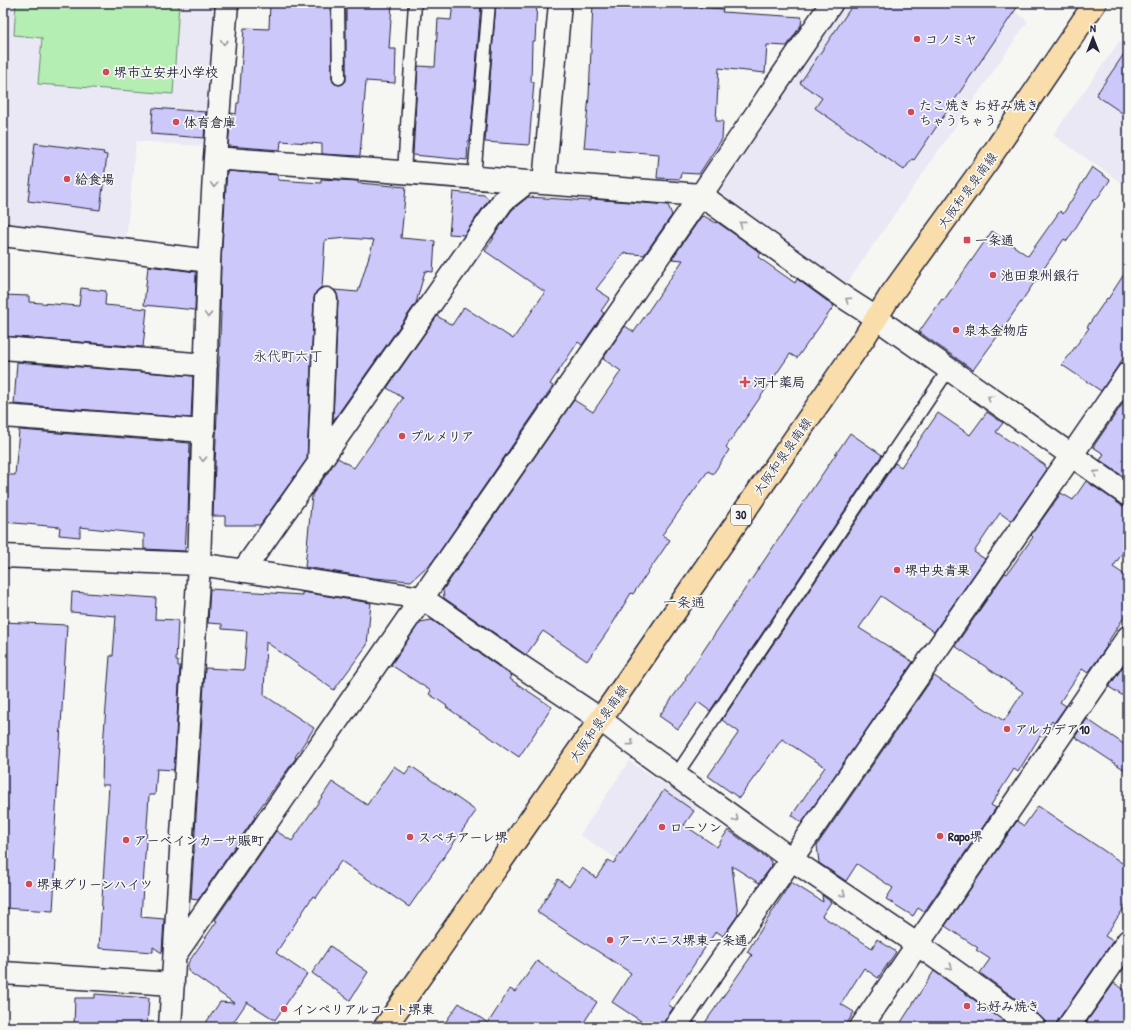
<svg xmlns="http://www.w3.org/2000/svg" width="1131" height="1030" font-family="'Patrick Hand','Klee One',sans-serif">
	<style>
		.built { fill: #e9e8f4 }
		.green { fill: #b5eeb2; stroke: #6c8876 }
		.building { fill: #ccc8fa; stroke: #22223b }
		.lines { fill: none; stroke-linecap: round; stroke-linejoin: round }
		.service-casing { stroke: #22223b; stroke-width: 15 }
		.minor-casing { stroke: #22223b; stroke-width: 25 }
		.primary-casing { stroke: #22223b; stroke-width: 25 }
		.service { stroke: #f6f6f2; stroke-width: 12 }
		.minor { stroke: #f6f6f2; stroke-width: 22 }
		.primary { stroke: #f9deab; stroke-width: 22 }
		.oneway { stroke: #9797a0 }
		.poi-dot { fill: #d1495b; stroke: #f6f6f2; stroke-width: 1.5 }
		.labels { text-anchor: middle; stroke-width: 3.5; stroke-linejoin: round; paint-order: stroke }
		.shield { fill: #f6f6f2; stroke: #626272; stroke-width: 1 }
		.shield-label { font-size: 12px; font-weight: bold; fill: #22223b }
		.poi-label { font-size: 13px; font-weight: bold; fill: #22223b; stroke: #f6f6f2; text-anchor: start }
		.street-label { font-size: 13px; fill: #22223b; stroke: #f6f6f2 }
		.neighbourhood-label { font-size: 14px; fill: #22223b; stroke: #f6f6f2 }
	</style>
	<rect width="100%" height="100%" fill="#f6f6f2"/>
	<filter id="ink" filterUnits="userSpaceOnUse"><feTurbulence type="fractalNoise" baseFrequency=".025" numOctaves="2"/><feDisplacementMap in="SourceGraphic" scale="8" xChannelSelector="R" yChannelSelector="G"/><feConvolveMatrix kernelMatrix="1 2 1 2 8 2 1 2 1" color-interpolation-filters="sRGB"/></filter>
	<g filter="url(#ink)">
		<!-- built -->
		<path class="built" d="M3,3H214L205,142L200,146L136,141L126,239L3,225Z
			M837,3H1002L1028,21L847,283L709,188Z
			M1128,40V177L1123,184L1053,135L1119,42Z
			M629,761L698,806L649,880L580,835Z"/>
		<!-- green -->
		<path class="green" d="M16,3H179L173,94L38,84L42,38L14,35Z"/>
		<!-- building -->
		<path class="building" d="M270,3H331L332,78L333,82L335,84L339,85L343,84L346,81V3L392,4L389,49H396L395,83L366,81L360,156L322,154V144L281,141L280,150L228,146L231,113L236,114L237,103H239L244,28L269,29Z
			M453,3H481L470,141H468L467,160L413,155L418,66L435,67L438,19L451,20Z
			M496,3H537L535,41H532L531,82H534L529,145L485,142Z
			M593,3H638L723,9L722,12L802,17L801,25L787,46L767,45L765,73L719,68L716,121H723L722,139L699,174L681,173L680,179L657,178L659,154L584,148L589,96Z
			M854,3H1020L914,160L912,159L904,170L815,108L822,98L800,83Z
			M1128,48V117L1096,95Z
			M153,108L206,112L204,138L151,134Z
			M35,143L104,152L103,154L107,155L100,210L28,201Z
			M1092,167L1110,180L1096,200L1094,199L1067,241L1064,239L997,337L973,370L919,332L942,299L944,300L992,231L1028,256L1060,211L1063,214Z
			M227,171L278,175V180L321,183V179L358,181V183L406,187L401,238L435,241L433,272L425,271L416,303L333,421L338,300L337,294L334,290L358,292L374,240L347,238L325,240L322,287L320,288L316,292L314,298L307,459L260,525H225V516H213L221,312H220L221,262Z
			M453,192L484,195L489,199L464,235L449,234Z
			M528,197L591,201V199L668,205L672,215L644,255L624,253L596,289L610,298L601,311L604,313L582,345L578,342L550,384L553,386L433,561L411,581L374,578L305,567L312,495L338,458L354,468L403,398L387,388L437,316L452,325L464,307L513,339L545,292L485,251L494,238H492L512,210Z
			M704,216L716,223L717,222L761,253L758,257L795,283L797,279L834,306L797,358L790,354L726,447L729,450L713,474L708,471L662,535L670,540L633,594L631,593L610,628L587,661L543,631L526,655L444,598L443,590L574,400L593,412L621,371L603,359L625,326L634,332L683,260L672,259L701,217Z
			M148,266L196,272L195,310L144,305Z
			M1128,268V351L1101,391L1062,365L1089,328L1087,327L1107,298L1108,299Z
			M81,288L106,291L105,305L147,309L143,347L3,336V295L29,296V302L79,306Z
			M17,362L193,376L191,418L14,404Z
			M1128,396V480L1100,460L1104,454L1093,447Z
			M987,412L1003,423L996,432L1045,465L1046,471L1011,521L1000,513L974,552L985,559L934,632L881,596L859,628L913,662L802,823L792,815L825,767L782,739L739,798L708,776L739,732L722,720L895,463L901,467L938,413L970,435Z
			M19,430L190,443L188,516H187L185,551L144,549V534L80,527V537L59,535L60,527L3,522L7,475H15Z
			M850,433L882,455L710,711L698,702L678,729L659,716L686,679L685,678Z
			M1086,481L1121,505L1128,507V545L1113,567L1128,577V611L1106,645L1107,646L1088,673L1082,669L1060,702L1066,706L1054,723L1052,721L1042,737L1040,736L1018,772L1014,769L991,805L996,808L924,912L918,908L913,916L886,899L893,888L857,864L846,881L819,863L817,845L934,676L1004,721L1023,692L955,646L1005,573L1007,574L1033,537L1031,535L1061,493L1073,500Z
			M210,589L302,595V592L371,603L367,645L334,690L266,642L264,695L314,728L295,757L296,758L254,816L255,817L198,900L191,899L205,668L244,670L247,631L222,629V624L208,623Z
			M72,592L156,598L155,619L178,620L176,661H178V666H180L174,770L157,769L155,795H149L141,917L164,919L162,953L153,947V952L99,948L109,785H102L103,746L110,656H113L116,616L71,612Z
			M432,620L512,676L510,679L552,707L519,757L446,707L447,706L429,694L431,691L391,665L420,622Z
			M3,622L67,625L53,860H56L53,911L3,908Z
			M1128,659V699L1109,687Z
			M1087,719L1128,747V772L1075,737Z
			M394,766L405,774L411,766L476,811L409,907L341,861L316,898L313,896L276,953L307,974L275,1020L247,1002L230,1027H203L220,1002L234,1003L188,971V963L217,921L215,920L276,831L292,841L332,782L367,805Z
			M664,790L694,811L684,825L717,847L728,830L770,860L772,866L759,883L732,866L738,915L723,936L716,931L668,1004L673,1008L665,1020L663,1027H650L612,1002L631,973L537,912L558,879L569,887L582,868L596,878L608,860L614,863Z
			M1038,806L1128,867V902L1105,936L1113,941L1058,1020L1056,1027H1046L1045,1021L1041,1017L980,973L990,959L976,950L978,948L945,926L1017,821L1024,826Z
			M791,882L823,902L822,895L831,902L822,916L872,948L877,939L896,952L878,978L864,968L841,1004L854,1012L845,1027H702L752,955L747,952Z
			M330,946L368,972L350,1000L312,973Z
			M537,961L597,1002L581,1027H442L459,1003L488,1023L510,989L515,992Z
			M934,971L1012,1027H898Z
			M1114,983L1128,992V1027H1083Z
			M95,994L149,998L147,1027H74L75,998H95Z
			M694,1022L702,1027H690Z"/>
		<g class="lines">
			<!-- service casing -->
			<g class="service-casing">
				<path id="service" d="M338,3L339,78
					M404,172L415,3
					M474,178L489,3
					M676,775L949,369"/>
			</g>
			<!-- minor casing -->
			<g class="minor-casing">
				<path id="minor" d="M215,158L701,195L845,298L876,318L1128,495
					M544,183L560,3
					M3,235L209,261
					M3,348L206,365
					M3,416L204,431
					M319,463L326,299
					M3,556L199,564L422,598L501,653L600,719L627,740L791,859L918,945L1034,1027
					M243,571L503,201L527,182
					M175,955L701,195L831,4
					M3,973L173,984
					M170,1027L199,564L209,261L215,158L227,3
					M675,1027L1071,456L1128,373
					M861,1027L1128,637
					M1068,1027L1128,941"/>
			</g>
			<!-- primary casing -->
			<g class="primary-casing">
				<path id="primary" d="M385,1027L616,697L864,338L890,296L987,162L1095,3"/>
			</g>
			<!-- service -->
			<use href="#service" class="service"/>
			<!-- minor -->
			<use href="#minor" class="minor"/>
			<!-- primary -->
			<use href="#primary" class="primary"/>
		</g>
		<!-- one-way arrows -->
		<defs><path id="oneway-chevron" d="M-2-3.5L2.5 0L-2 3.5" fill="none" stroke-width="1.6" stroke-linecap="round" stroke-linejoin="round"/></defs>
		<g class="oneway">
			<use href="#oneway-chevron" transform="translate(224 42) rotate(94)"/>
			<use href="#oneway-chevron" transform="translate(214 185) rotate(93)"/>
			<use href="#oneway-chevron" transform="translate(742 224) rotate(-144)"/>
			<use href="#oneway-chevron" transform="translate(848 300) rotate(-146)"/>
			<use href="#oneway-chevron" transform="translate(208 315) rotate(92)"/>
			<use href="#oneway-chevron" transform="translate(990 398) rotate(-145)"/>
			<use href="#oneway-chevron" transform="translate(203 459) rotate(92)"/>
			<use href="#oneway-chevron" transform="translate(1096 473) rotate(-146)"/>
			<use href="#oneway-chevron" transform="translate(631 743) rotate(36)"/>
			<use href="#oneway-chevron" transform="translate(736 819) rotate(36)"/>
			<use href="#oneway-chevron" transform="translate(843 894) rotate(34)"/>
			<use href="#oneway-chevron" transform="translate(950 967) rotate(35)"/>
		</g>
	</g>
	<!-- markers -->
	<g class="poi-dot">
		<circle cx="917" cy="39" r="4"/>
		<circle cx="106" cy="72" r="4"/>
		<circle cx="911" cy="112" r="4"/>
		<circle cx="176" cy="122" r="4"/>
		<circle cx="67" cy="179" r="4"/>
		<rect x="963" y="236" width="8" height="8" rx="2"/>
		<circle cx="993" cy="275" r="4"/>
		<circle cx="956" cy="330" r="4"/>
		<path d="M743 376h4v4h4v4h-4v4h-4v-4h-4v-4h4z"/>
		<circle cx="402" cy="436" r="4"/>
		<circle cx="897" cy="570" r="4"/>
		<circle cx="1007" cy="729" r="4"/>
		<circle cx="662" cy="827" r="4"/>
		<circle cx="940" cy="836" r="4"/>
		<circle cx="410" cy="837" r="4"/>
		<circle cx="126" cy="840" r="4"/>
		<circle cx="29" cy="884" r="4"/>
		<circle cx="610" cy="940" r="4"/>
		<circle cx="967" cy="1006" r="4"/>
		<circle cx="284" cy="1009" r="4"/>
	</g>
	<g class="labels">
		<!-- shield labels -->
		<rect class="shield" x="731" y="505" width="20" height="20" rx="3"/>
		<g class="shield-label">
			<text x="741" y="519">30</text>
		</g>
		<!-- poi labels -->
		<g class="poi-label">
			<text x="925" y="44">コノミヤ</text>
			<text x="114" y="77">堺市立安井小学校</text>
			<text x="919" y="110">たこ焼き お好み焼き<tspan x="919" dy="15">ちゃうちゃう</tspan></text>
			<text x="184" y="127">体育倉庫</text>
			<text x="75" y="184">給食場</text>
			<text x="975" y="245">一条通</text>
			<text x="1001" y="280">池田泉州銀行</text>
			<text x="964" y="335">泉本金物店</text>
			<text x="753" y="387">河十薬局</text>
			<text x="410" y="441">プルメリア</text>
			<text x="905" y="575">堺中央青果</text>
			<text x="1015" y="734">アルカデア10</text>
			<text x="670" y="832">ローソン</text>
			<text x="948" y="841">Rapo堺</text>
			<text x="418" y="842">スペチアーレ堺</text>
			<text x="134" y="845">アーベインカーサ賑町</text>
			<text x="37" y="889">堺東グリーンハイツ</text>
			<text x="618" y="945">アーバニス堺東一条通</text>
			<text x="975" y="1011">お好み焼き</text>
			<text x="292" y="1014">インペリアルコート堺東</text>
		</g>
		<!-- street labels -->
		<g class="street-label">
			<text transform="translate(967 190) rotate(-54)" y="5">大阪和泉泉南線</text>
			<text transform="translate(782 456) rotate(-55)" y="5">大阪和泉泉南線</text>
			<text transform="translate(598 723) rotate(-55)" y="5">大阪和泉泉南線</text>
		</g>
		<!-- neighbourhood labels -->
		<g class="neighbourhood-label">
			<text x="288" y="361">永代町六丁</text>
			<text x="684" y="607">一条通</text>
		</g>
	</g>
	<!-- margin -->
	<rect width="1131" height="1030" fill="none" stroke="#f6f6f2" stroke-width="16"/>
	<rect x="8" y="8" width="1115" height="1014" fill="none" stroke="#22223b" stroke-width="1.5" filter="url(#ink)"/>
	<!-- north arrow -->
	<g transform="translate(1093 38)" stroke="#f6f6f2" stroke-width="3" paint-order="stroke">
	<path d="M0-3L7 15L0 10L-7 15Z" fill="#22223b"/>
	<text y="-6" font-size="11" font-weight="bold" text-anchor="middle" fill="#22223b">N</text>
	</g>
</svg>
